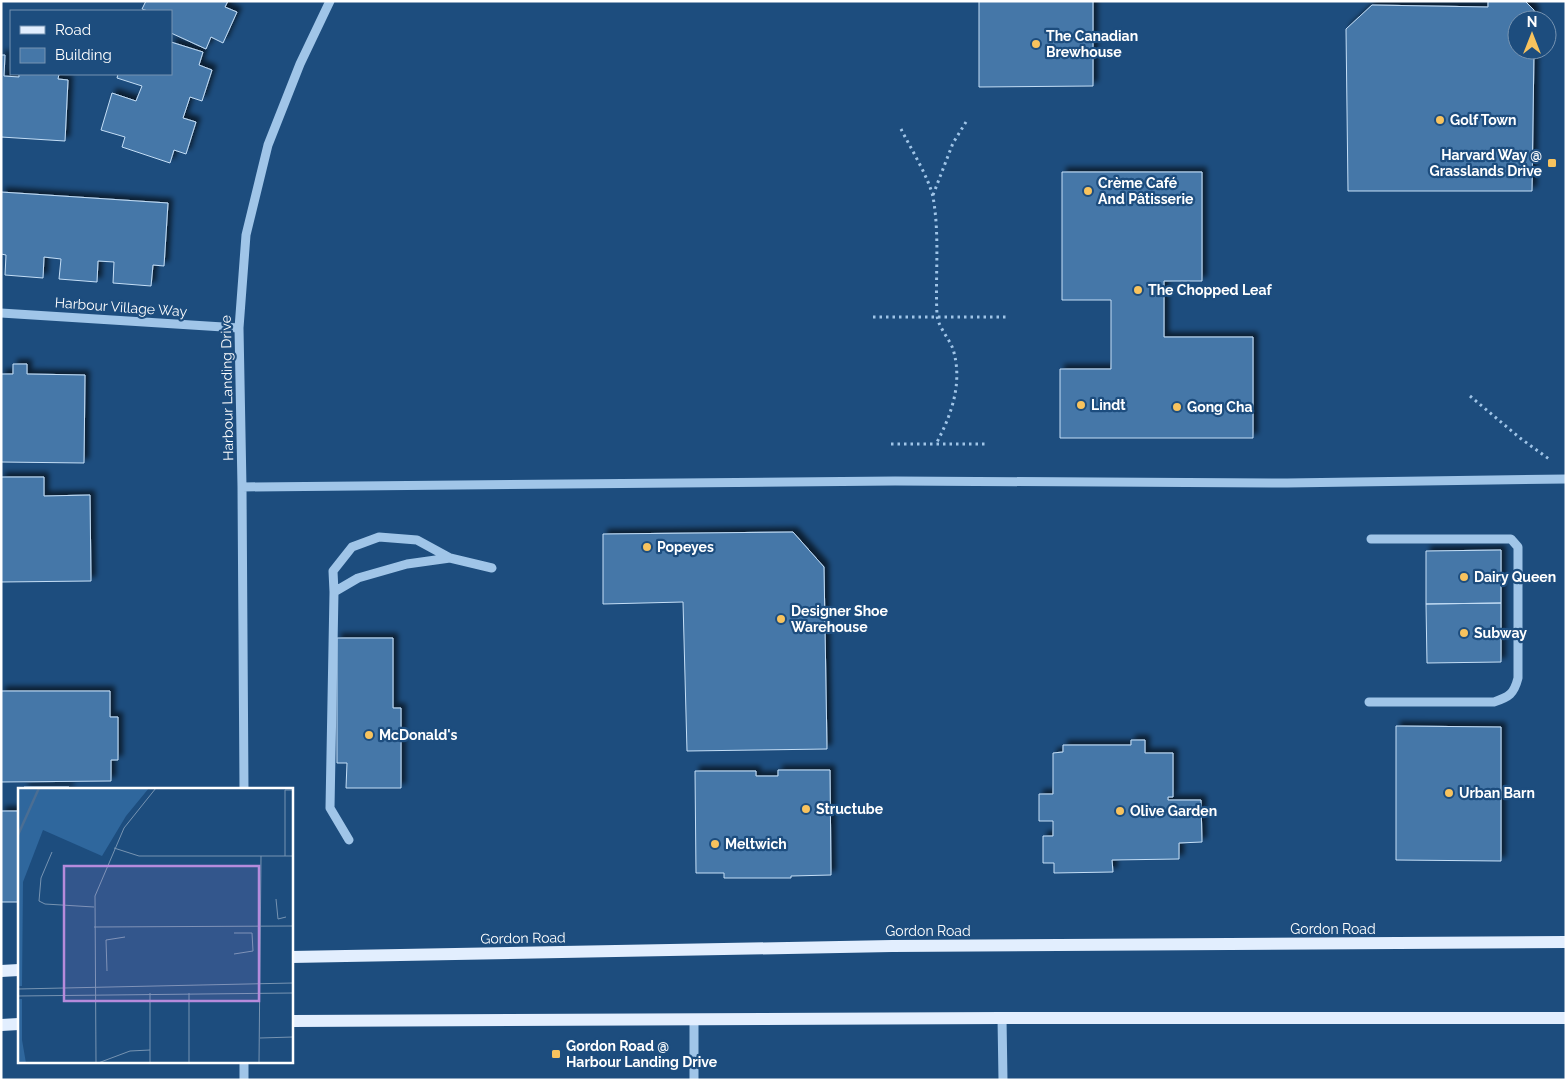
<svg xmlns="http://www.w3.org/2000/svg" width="1567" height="1081" font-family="Raleway,sans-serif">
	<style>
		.building { fill: #4577a8; stroke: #c4def6; filter: url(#shadow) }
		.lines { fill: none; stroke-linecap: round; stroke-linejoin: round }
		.path { stroke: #a0c5e8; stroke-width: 3; stroke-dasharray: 2.5 4; stroke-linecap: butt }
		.minor { stroke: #a0c5e8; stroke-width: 9 }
		.major { stroke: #e2eefe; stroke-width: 12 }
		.poi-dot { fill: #f8c35e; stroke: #1d4d7e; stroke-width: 2 }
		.labels { text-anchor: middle; stroke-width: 4.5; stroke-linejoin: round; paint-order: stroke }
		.poi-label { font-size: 14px; font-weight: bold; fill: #fff; stroke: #1d4d7e; text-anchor: start }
		.street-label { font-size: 14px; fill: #fff; stroke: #1d4d7e }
		.inset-river { fill: none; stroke: #4b6e93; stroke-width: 2.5 }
		.inset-road { fill: none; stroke: #7794b2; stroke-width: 1 }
		.view { fill: #b68bdc; fill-opacity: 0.15; stroke: #b68bdc; stroke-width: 2.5 }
		.inset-edge { fill: none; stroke: #fff; stroke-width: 2.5 }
	</style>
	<defs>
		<filter id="shadow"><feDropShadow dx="4.5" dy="-4.5" stdDeviation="2.5" flood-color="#0009"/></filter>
	</defs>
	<rect width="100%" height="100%" fill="#1d4d7e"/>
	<!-- building -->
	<path class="building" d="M146,1H228L225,7L237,12L223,43L211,37L206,49L171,33V11H148L142,9Z
		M979,1H1093V86L979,87Z
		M1488,1H1525L1534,10V20H1517V50H1534L1532,191H1348L1346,29L1372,5L1488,7Z
		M171,42L203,52L199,65L212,70L202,101L190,97L183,118L196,122L186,154L174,150L170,163L122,147L125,137L101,130L112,93L136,101L142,86L117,78L118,74H171Z
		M1,55H5L4,76L19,77V74H59L58,79L68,80L65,141L1,137Z
		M1062,172H1202V281H1164V337H1253V438H1060V369H1111V300H1062Z
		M1,192L168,203L164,266L153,265L151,286L113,283L114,262L98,261L97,282L59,279L61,259L44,257L43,278L5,275L6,255L1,254Z
		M13,364H27V374L85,375L84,463L1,462V374H13Z
		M1,477H44V496L90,495L91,581L1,582Z
		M793,532L824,567L827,749L687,751L683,602L603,604V534Z
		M1501,550V603L1426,604V551Z
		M1501,603V662L1427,663L1426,604Z
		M337,638H393V708H401V788H346L347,763H337Z
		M1,691H110V717H118V760H111V781L1,782Z
		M1396,726L1501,727V861L1396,860Z
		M1131,740H1145V753H1173V797H1168V800H1201L1202,842L1179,843V859L1112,860L1113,872L1054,873V863H1043V836H1053V821H1039V794H1053V753L1063,752V745H1131Z
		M778,770H830L831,875L791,876V878H724V873H696L695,771H756V776H778Z
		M24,787H69V790H24Z
		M1,811H19V902H1Z"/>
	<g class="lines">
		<!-- path -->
		<path class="path" d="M901,129C910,147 929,178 933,197C940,236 935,276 937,315C938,327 949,338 953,349C963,382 952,414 936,444
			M933,195L953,143L966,122
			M873,317H1007
			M1470,396L1520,438L1549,459
			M891,444H987"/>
		<!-- minor -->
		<path class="minor" d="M1,313L239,328
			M242,487L895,481L1287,483L1566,479
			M334,592L333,571L352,547L379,537L417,540L450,558
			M1369,702H1494C1509,697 1514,694 1518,678V547L1511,539H1371
			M244,790L242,487L239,328L246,235L268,145L300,64L330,1
			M349,840L330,808L334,592L358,578L407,564L450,558L492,568
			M1002,1018L1003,1080
			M694,1020V1080
			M244,1080V1062"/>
		<!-- major -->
		<path class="major" d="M291,957L892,946L1566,942
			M1,971L19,970
			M291,1021L1002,1018H1566
			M1,1025L19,1024"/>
	</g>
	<!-- markers -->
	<g class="poi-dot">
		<circle cx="1036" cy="44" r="5"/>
		<circle cx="1440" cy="120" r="5"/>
		<rect x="1547" y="158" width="10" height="10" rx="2.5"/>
		<circle cx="1088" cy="191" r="5"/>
		<circle cx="1138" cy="290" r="5"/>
		<circle cx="1081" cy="405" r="5"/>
		<circle cx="1177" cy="407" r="5"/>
		<circle cx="647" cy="547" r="5"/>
		<circle cx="1464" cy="577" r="5"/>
		<circle cx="781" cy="619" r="5"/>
		<circle cx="1464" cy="633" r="5"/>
		<circle cx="369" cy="735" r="5"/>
		<circle cx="1449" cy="793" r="5"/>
		<circle cx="806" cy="809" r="5"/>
		<circle cx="1120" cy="811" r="5"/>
		<circle cx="715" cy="844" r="5"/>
		<rect x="551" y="1049" width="10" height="10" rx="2.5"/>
	</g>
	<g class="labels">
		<!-- poi labels -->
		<g class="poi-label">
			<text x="1046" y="41">The Canadian<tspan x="1046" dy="16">Brewhouse</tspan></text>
			<text x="1450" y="125">Golf Town</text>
			<text x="1542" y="160" text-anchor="end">Harvard Way @<tspan x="1542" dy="16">Grasslands Drive</tspan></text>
			<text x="1098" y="188">Crème Café<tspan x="1098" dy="16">And Pâtisserie</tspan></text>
			<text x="1148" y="295">The Chopped Leaf</text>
			<text x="1091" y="410">Lindt</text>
			<text x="1187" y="412">Gong Cha</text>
			<text x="657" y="552">Popeyes</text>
			<text x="1474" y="582">Dairy Queen</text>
			<text x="791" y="616">Designer Shoe<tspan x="791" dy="16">Warehouse</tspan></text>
			<text x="1474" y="638">Subway</text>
			<text x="379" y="740">McDonald's</text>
			<text x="1459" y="798">Urban Barn</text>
			<text x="816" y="814">Structube</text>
			<text x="1130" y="816">Olive Garden</text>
			<text x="725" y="849">Meltwich</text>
			<text x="566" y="1051">Gordon Road @<tspan x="566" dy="16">Harbour Landing Drive</tspan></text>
		</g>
		<!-- street labels -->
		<g class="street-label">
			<text transform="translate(121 307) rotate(4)" y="5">Harbour Village Way</text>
			<text transform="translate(227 388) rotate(-91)" y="5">Harbour Landing Drive</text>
			<text x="1333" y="934">Gordon Road</text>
			<text x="928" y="936">Gordon Road</text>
			<text transform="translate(523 938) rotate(-1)" y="5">Gordon Road</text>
		</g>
	</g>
	<!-- overview -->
	<g transform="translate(18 788)">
		<rect width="275" height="275" fill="#1d4d7e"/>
		<path d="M1,0H131L108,28L84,68L25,42L5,94L4,198H0ZM0,211H4V252L8,275H0Z" fill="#2f679d"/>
		<path class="inset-river" d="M0,47L21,0"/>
		<path class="inset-road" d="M96,60L121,68H275M34,64L23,90L21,113L27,116L76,119M267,68V2H275M258,111L260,131L268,129M76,139L275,138M216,166L235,163L234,145H216M89,183L88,152L107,149M0,201L275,195M132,205V275M171,205V275M0,208L275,205M242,250L275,249M78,275L77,108L106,40L138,0M80,275L112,263L132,262M241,275L243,68"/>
		<path class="view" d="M46,78H241V213H46Z"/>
		<rect width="275" height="275" class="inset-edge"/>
	</g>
	<!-- border -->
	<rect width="1567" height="1081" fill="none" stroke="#ffffff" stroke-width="5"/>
	<!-- legend -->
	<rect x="10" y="10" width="162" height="65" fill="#1d4d7e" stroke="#7794b2"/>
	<rect x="20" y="26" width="25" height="8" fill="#e2eefe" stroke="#7794b2"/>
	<text x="55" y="35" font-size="15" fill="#ffffff">Road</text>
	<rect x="20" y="48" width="25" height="15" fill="#4577a8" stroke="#7794b2"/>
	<text x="55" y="60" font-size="15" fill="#ffffff">Building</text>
	<!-- north arrow -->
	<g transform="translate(1532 35)"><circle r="24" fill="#1d4d7e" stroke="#7794b2"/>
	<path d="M0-4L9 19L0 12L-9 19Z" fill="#f8c35e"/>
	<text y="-8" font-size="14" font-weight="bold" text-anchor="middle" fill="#ffffff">N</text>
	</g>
</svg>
